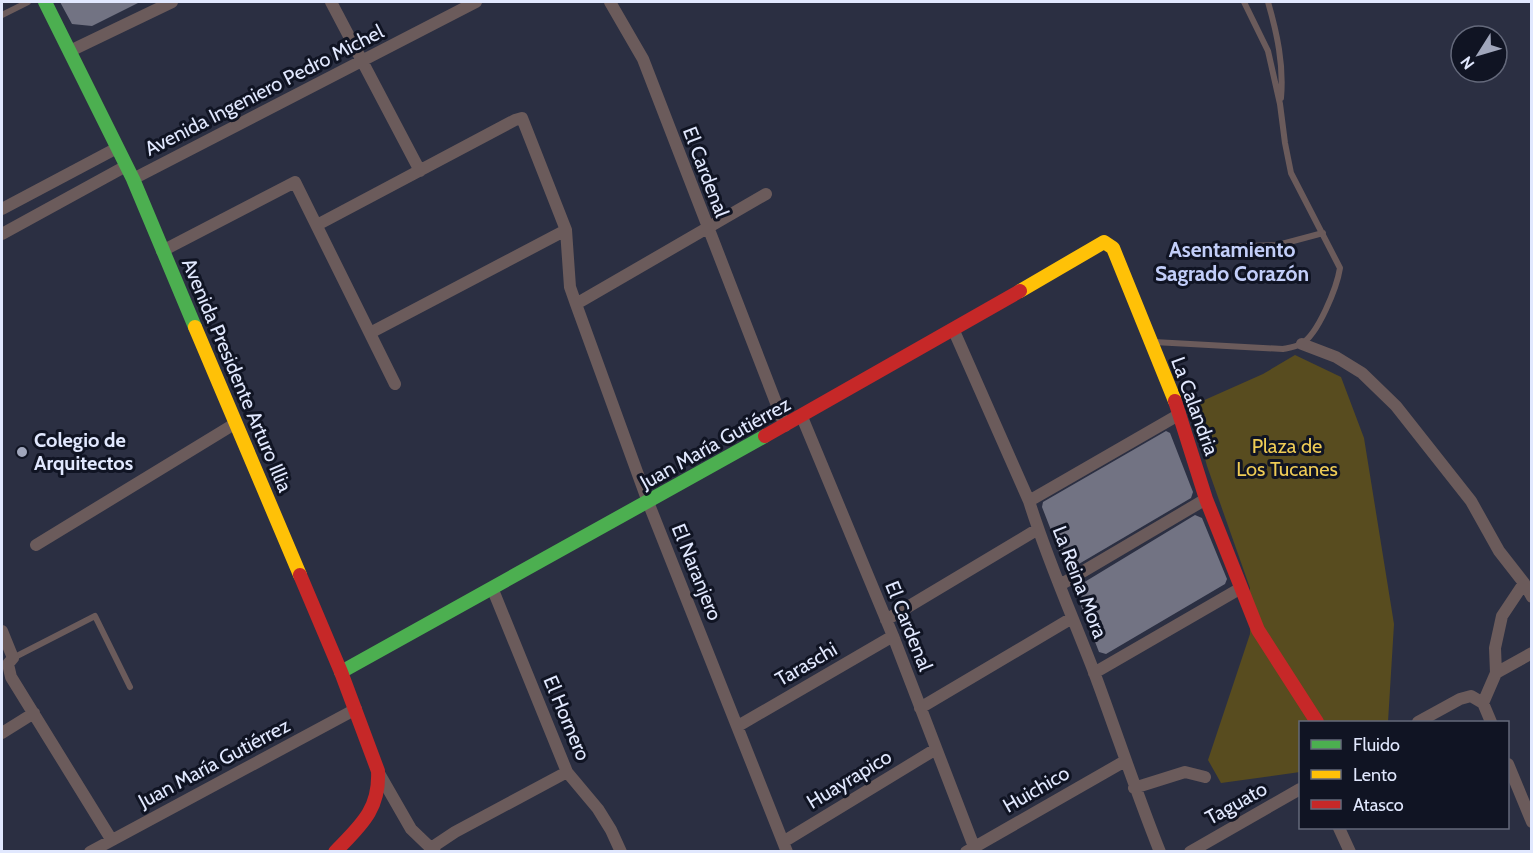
<svg xmlns="http://www.w3.org/2000/svg" width="1533" height="853" font-family="Cabin,sans-serif">
	<style>
		.green { fill: #584c1f }
		.building { fill: #727383 }
		.lines { fill: none; stroke-linecap: round; stroke-linejoin: round }
		.lane { stroke: #6b5b5b; stroke-width: 6 }
		.street { stroke: #6b5b5b; stroke-width: 12 }
		.fast { stroke: #4caf50; stroke-width: 14 }
		.slow { stroke: #ffc107; stroke-width: 14 }
		.jam { stroke: #c62828; stroke-width: 14 }
		.poi-dot { fill: #a1a7bc; stroke: #101423; stroke-width: 2 }
		.labels { text-anchor: middle; stroke-width: 6; stroke-linejoin: round; paint-order: stroke }
		.street-label { font-size: 20px; fill: #e1e8fe; stroke: #101423 }
		.poi-label { font-size: 20px; font-weight: bold; fill: #e1e8fe; stroke: #101423; text-anchor: start }
		.park-label { font-size: 20px; fill: #eecb55; stroke: #101423 }
		.neighbourhood-label { font-size: 21px; font-weight: bold; fill: #c2cef9; stroke: #101423 }
	</style>
	<rect width="100%" height="100%" fill="#2b2f42"/>
	<!-- green -->
	<path class="green" d="M1295,355L1341,377L1364,438L1394,624L1388,722H1300V772L1221,783L1208,760L1250,634V588L1207,466L1191,406L1263,374Z"/>
	<!-- building -->
	<path class="building" d="M60,2H140L92,26L72,24Z
		M1166,431L1170,433L1191,487L1193,492L1191,498L1072,568L1065,566L1042,507L1043,502Z
		M1195,515L1202,518L1227,579L1225,584L1106,654L1099,652L1076,593L1078,586Z"/>
	<g class="lines">
		<!-- lane -->
		<path class="lane" d="M1268,2C1277,33 1284,65 1281,98
			M2,15L28,2
			M1213,247L1278,245L1323,233
			M1154,342L1283,349C1288,348 1296,347 1301,344C1318,335 1337,287 1340,268L1291,173L1285,143L1280,104L1268,51L1244,2
			M13,658L95,616L130,687"/>
		<!-- street -->
		<path class="street" d="M331,2L420,171
			M610,2L643,59L785,426
			M70,51L172,2
			M133,179L476,2
			M2,209L117,148
			M317,225L515,120L522,118L566,230L570,287L576,304L648,502L787,852
			M2,234L126,166
			M162,251L295,182L395,384
			M576,304L766,194
			M954,331L1029,501C1047,559 1072,615 1094,672C1116,731 1136,792 1160,852
			M370,333L566,230
			M1302,344L1336,357L1362,373L1396,406L1471,501L1499,551L1524,583L1532,597
			M802,417L893,636L976,852
			M1029,501L1180,414
			M36,545L236,423
			M1060,585L1206,499
			M493,590L567,772L598,809L611,830L621,852
			M886,620L1038,529
			M2,631L13,658L8,664L11,677L111,839
			M1094,673L1241,588
			M1496,673L1495,648L1502,616L1524,583
			M1483,703L1496,673L1532,653
			M1483,703L1491,722
			M920,708L1072,618
			M1418,722L1460,699L1471,696L1483,703
			M738,726L893,636
			M2,733L34,713
			M1508,764L1532,822
			M380,775L411,829L435,852
			M1134,788L1185,772L1205,777
			M1339,828L1350,852
			M783,842L936,749
			M431,848L455,832L567,772
			M90,852L356,709
			M966,852L1125,761
			M1190,852L1300,789"/>
		<!-- fast -->
		<path class="fast" d="M45,2L133,179L195,327
			M341,672L765,436"/>
		<!-- slow -->
		<path class="slow" d="M1020,291L1104,242L1113,248L1175,401
			M195,327L300,575"/>
		<!-- jam -->
		<path class="jam" d="M1175,401L1206,499L1258,630L1317,722
			M765,436L1020,291
			M300,575L341,672L378,771C380,810 360,826 335,852"/>
	</g>
	<!-- markers -->
	<circle class="poi-dot" cx="22" cy="452" r="6"/>
	<g class="labels">
		<!-- street labels -->
		<g class="street-label">
			<text transform="translate(264 90) rotate(-27)" y="7">Avenida Ingeniero Pedro Michel</text>
			<text transform="translate(706 172) rotate(69)" y="7">El Cardenal</text>
			<text transform="translate(237 375) rotate(67)" y="7">Avenida Presidente Arturo Illia</text>
			<text transform="translate(1195 406) rotate(70)" y="7">La Calandria</text>
			<text transform="translate(715 443) rotate(-29)" y="7">Juan María Gutiérrez</text>
			<text transform="translate(697 572) rotate(68)" y="7">El Naranjero</text>
			<text transform="translate(1080 582) rotate(69)" y="7">La Reina Mora</text>
			<text transform="translate(909 626) rotate(68)" y="7">El Cardenal</text>
			<text transform="translate(806 664) rotate(-30)" y="7">Taraschi</text>
			<text transform="translate(567 718) rotate(67)" y="7">El Hornero</text>
			<text transform="translate(214 763) rotate(-28)" y="7">Juan María Gutiérrez</text>
			<text transform="translate(849 779) rotate(-31)" y="7">Huayrapico</text>
			<text transform="translate(1036 789) rotate(-30)" y="7">Huichico</text>
			<text transform="translate(1236 803) rotate(-29)" y="7">Taguato</text>
		</g>
		<!-- poi labels -->
		<g class="poi-label">
			<text x="34" y="447">Colegio de<tspan x="34" dy="23">Arquitectos</tspan></text>
		</g>
		<!-- park labels -->
		<g class="park-label">
			<text x="1287" y="453">Plaza de<tspan x="1287" dy="23">Los Tucanes</tspan></text>
		</g>
		<!-- neighbourhood labels -->
		<g class="neighbourhood-label">
			<text x="1232" y="257">Asentamiento<tspan x="1232" dy="24">Sagrado Corazón</tspan></text>
		</g>
	</g>
	<!-- border -->
	<rect width="1533" height="853" fill="none" stroke="#e1e8fe" stroke-width="6"/>
	<!-- legend -->
	<rect x="1299" y="721" width="210" height="108" fill="#101423" stroke="#64697b" stroke-width="1.5"/>
	<rect x="1311" y="740" width="30" height="9" fill="#4caf50" stroke="#64697b" stroke-width="1.5"/>
	<text x="1353" y="751" font-size="18" fill="#e1e8fe">Fluido</text>
	<rect x="1311" y="770" width="30" height="9" fill="#ffc107" stroke="#64697b" stroke-width="1.5"/>
	<text x="1353" y="781" font-size="18" fill="#e1e8fe">Lento</text>
	<rect x="1311" y="800" width="30" height="9" fill="#c62828" stroke="#64697b" stroke-width="1.5"/>
	<text x="1353" y="811" font-size="18" fill="#e1e8fe">Atasco</text>
	<!-- north arrow -->
	<g transform="translate(1479 54) rotate(233)"><circle r="28" fill="#101423" stroke="#64697b" stroke-width="1.5"/>
	<path d="M0-4.5L10 22L0 15L-10 22Z" fill="#a1a7bc"/>
	<text y="-9" font-size="16" font-weight="bold" text-anchor="middle" fill="#e1e8fe">N</text>
	</g>
</svg>
